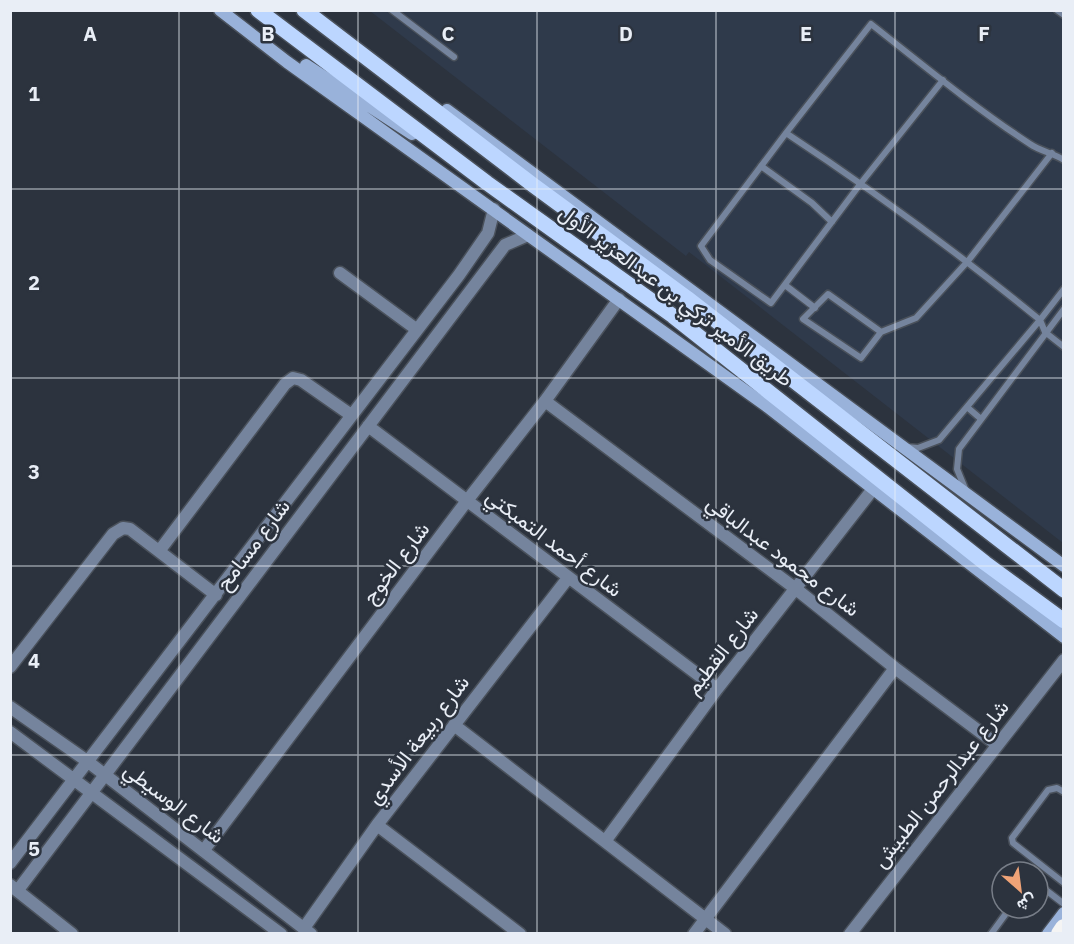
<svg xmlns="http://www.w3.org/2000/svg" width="1074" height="944" font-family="'IBM Plex Sans',Vazirmatn,sans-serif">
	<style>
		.built { fill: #2f3a4b }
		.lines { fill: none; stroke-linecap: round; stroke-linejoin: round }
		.lane-casing { stroke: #4a515b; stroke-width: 9 }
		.street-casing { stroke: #4a515b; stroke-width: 15 }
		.secondary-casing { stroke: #4a515b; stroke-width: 15 }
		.primary-casing { stroke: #4a515b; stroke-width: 18 }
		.highway-casing { stroke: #4a515b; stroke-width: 21 }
		.lane { stroke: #75849d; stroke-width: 6 }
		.street { stroke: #75849d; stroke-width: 12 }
		.secondary { stroke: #99b2da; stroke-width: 12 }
		.primary { stroke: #bcd6ff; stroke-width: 15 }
		.highway { stroke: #f4f4f4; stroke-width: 18 }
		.grid { fill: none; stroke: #e9eef6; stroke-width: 1.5; stroke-opacity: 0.55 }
		.labels { text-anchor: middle; stroke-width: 5; stroke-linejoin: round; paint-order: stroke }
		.street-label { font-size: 21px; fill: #e9eef6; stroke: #2c333e }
		.grid-label { font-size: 20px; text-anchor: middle; font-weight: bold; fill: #e9eef6; stroke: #2c333e; stroke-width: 5; stroke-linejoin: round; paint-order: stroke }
	</style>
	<rect width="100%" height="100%" fill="#2c333e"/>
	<!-- built -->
	<path class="built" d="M370,11H1063V543L689,252L686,256Z"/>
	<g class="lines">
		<!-- lane casing -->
		<g class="lane-casing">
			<path id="lane" d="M392,10L454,57
				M1057,10L1064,15
				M943,80L861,183L771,303L710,260L701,246L786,133L871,24C923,65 975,108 1030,144C1040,151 1053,153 1064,160
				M786,133C874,191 958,253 1040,320L1045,332L1064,347
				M761,166L812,203L832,222
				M785,285L815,308
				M881,332L828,294L803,319L861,358L881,332L916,318L968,261L1052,153
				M967,407L981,419
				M906,447L918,448L939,440L1040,320L1064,289
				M966,491L957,469L959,449L1064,309
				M1064,792L1057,788L1048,790L1012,838L1013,843L1064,883
				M1038,884L1064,904
				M991,934L1010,908"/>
		</g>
		<!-- street casing -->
		<g class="street-casing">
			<path id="street" d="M340,273L416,329
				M545,401L796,589L895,668L996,744
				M368,426L717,689
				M160,550L285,384L293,378L301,380L351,415
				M10,667L113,534L123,528L130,529L216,595
				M10,707L87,761L311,934
				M454,725L725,934
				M10,732L281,934
				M377,825L520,934
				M606,840L717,689L873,489
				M204,850L466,502L545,401L619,299
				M10,863L459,275L488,233L494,209
				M10,885L72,934
				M18,890L505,245L528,235
				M304,928L377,825L568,578
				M694,934L895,668
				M850,934L1064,660"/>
		</g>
		<!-- secondary casing -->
		<g class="secondary-casing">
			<path id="secondary" d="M220,10L287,62L768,407
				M306,65L412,134
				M447,110L1064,566
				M764,400L768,407L1064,637
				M1048,934L1064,913"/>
		</g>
		<!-- primary casing -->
		<g class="primary-casing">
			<path id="primary" d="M258,10L487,183L673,316L985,563L1064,621
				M304,10L533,185L687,298L1064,590"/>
		</g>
		<!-- highway casing -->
		<g class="highway-casing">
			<path id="highway" d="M1060,934L1064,928"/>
		</g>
		<!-- lane -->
		<use href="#lane" class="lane"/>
		<!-- street -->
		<use href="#street" class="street"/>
		<!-- secondary -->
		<use href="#secondary" class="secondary"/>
		<!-- primary -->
		<use href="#primary" class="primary"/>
		<!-- highway -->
		<use href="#highway" class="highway"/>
	</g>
	<!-- grid -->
	<path class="grid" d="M179,10V934M358,10V934M537,10V934M716,10V934M895,10V934M10,189H1064M10,378H1064M10,566H1064M10,755H1064"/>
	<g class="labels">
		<!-- street labels -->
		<g class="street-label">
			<text transform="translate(676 296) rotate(37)" y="7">طريق الأمير تركي بن عبدالعزيز الأول</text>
			<text transform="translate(554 543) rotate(37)" y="7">شارع أحمد التمبكتي</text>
			<text transform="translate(253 545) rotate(-53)" y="7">شارع مسامح</text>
			<text transform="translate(783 556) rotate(37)" y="7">شارع محمود عبدالباقي</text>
			<text transform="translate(396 563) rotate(-53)" y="7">شارع الخوج</text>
			<text transform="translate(722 651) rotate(-52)" y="7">شارع القطيم</text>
			<text transform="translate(418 740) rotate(-53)" y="7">شارع ربيعة الأسدي</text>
			<text transform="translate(941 784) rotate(-52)" y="7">شارع عبدالرحمن الطبيش</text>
			<text transform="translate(174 803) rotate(37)" y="7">شارع الوسيطي</text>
		</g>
	</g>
	<g class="grid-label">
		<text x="90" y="41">A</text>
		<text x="268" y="41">B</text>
		<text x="448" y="41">C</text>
		<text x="626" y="41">D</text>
		<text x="806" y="41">E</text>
		<text x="984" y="41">F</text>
		<text x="34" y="101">1</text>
		<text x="34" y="290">2</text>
		<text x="34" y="479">3</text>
		<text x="34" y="668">4</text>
		<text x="34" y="856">5</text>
	</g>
	<!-- border -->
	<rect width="1074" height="944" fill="none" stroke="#e9eef6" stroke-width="24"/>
	<!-- north arrow -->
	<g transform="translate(1020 890) rotate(152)"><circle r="28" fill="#2c333e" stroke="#787e88" stroke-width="1.5"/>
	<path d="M0-4.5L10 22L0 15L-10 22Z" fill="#efa377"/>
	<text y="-9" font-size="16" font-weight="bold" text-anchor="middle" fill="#e9eef6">ش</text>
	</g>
</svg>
